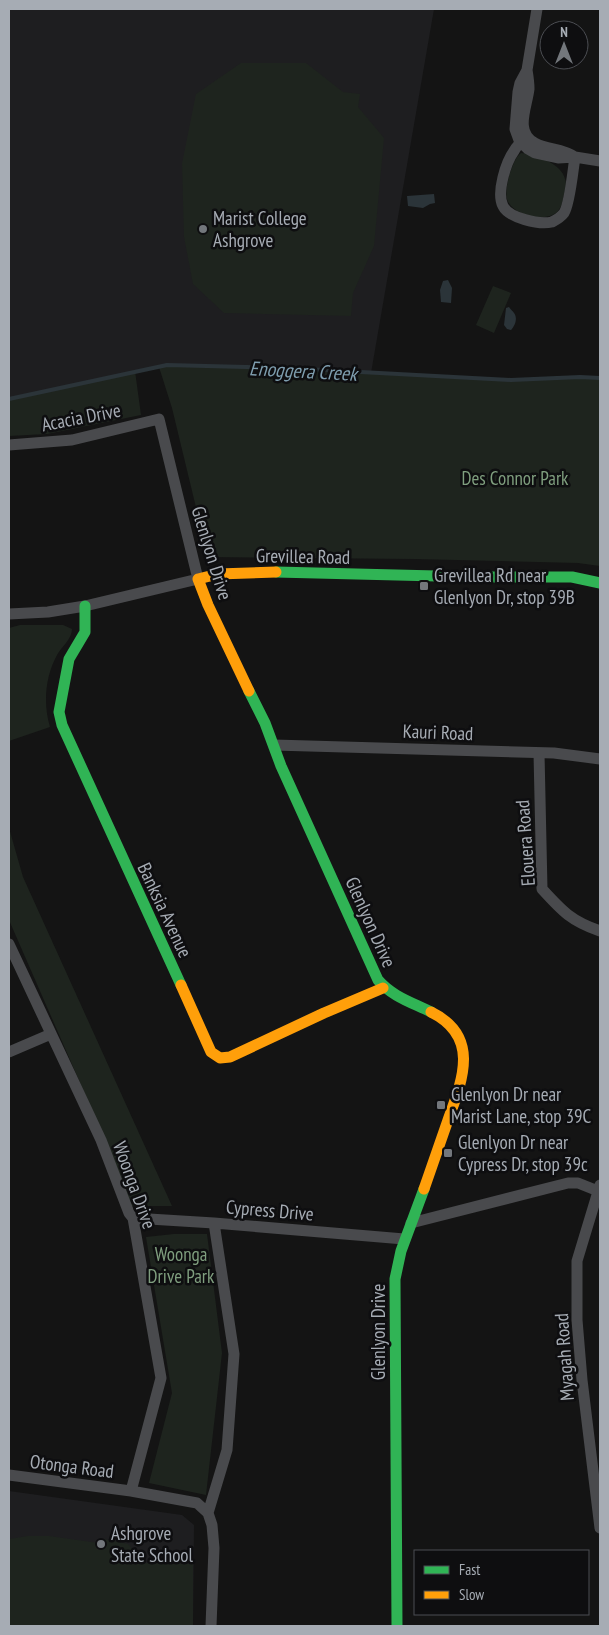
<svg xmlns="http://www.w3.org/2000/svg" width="609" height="1635" font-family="'PT Sans Narrow',sans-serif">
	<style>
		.built { fill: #1e1e20 }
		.green { fill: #1e241e }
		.water { fill: #2b3439 }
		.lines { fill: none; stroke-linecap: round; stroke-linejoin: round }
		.stream { stroke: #2b3439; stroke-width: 4 }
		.street { stroke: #494a4d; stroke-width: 11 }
		.fast { stroke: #30b455; stroke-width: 11 }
		.slow { stroke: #ff9f0a; stroke-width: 11 }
		.poi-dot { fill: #73777c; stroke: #0e0e10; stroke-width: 2 }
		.labels { text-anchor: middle; stroke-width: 5; stroke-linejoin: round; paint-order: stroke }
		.poi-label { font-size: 19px; fill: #a6acb4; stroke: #0e0e10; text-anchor: start }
		.street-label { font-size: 19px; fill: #a6acb4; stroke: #0e0e10 }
		.park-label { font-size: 19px; fill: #7f9e7e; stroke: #0e0e10 }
		.water-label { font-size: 20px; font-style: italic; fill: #7e9dae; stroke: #0e0e10 }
	</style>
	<rect width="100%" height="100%" fill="#141414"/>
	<!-- built -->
	<path class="built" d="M9,9H434L371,373L286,368L167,365L9,399Z
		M9,1491L182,1515L194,1525L193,1626H9Z"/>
	<!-- green -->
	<path class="green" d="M241,63H306L343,92L360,94L358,107L384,138L374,246L353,293L351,316L224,313L193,284L184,237L182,164L196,94Z
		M521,153C534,153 562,164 565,179C567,183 565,189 564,194C563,200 562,207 557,212C545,223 512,216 507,199C505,192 508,180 510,173C513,165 515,158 521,153Z
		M493,286L511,293L494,333L476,325Z
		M167,365L286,368L511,380L580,377L600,378V566L578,563L414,559L208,557L172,408L159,367Z
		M135,371L141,415L47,434L9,436V399Z
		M20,625H63L72,629C72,639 62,646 57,655C45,677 43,704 50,727L9,741V628Z
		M9,828L23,877L172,1206H131L102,1133L9,920Z
		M174,1234H207L222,1353L206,1495L149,1483L172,1393L146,1237Z
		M28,1536H49L98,1543L104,1539L128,1544L145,1563L193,1564V1626H9V1539Z"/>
	<!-- water -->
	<path class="water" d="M434,194L435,203L430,204L423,208L408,206L407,196Z
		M448,280L452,288L451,303L441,302L440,290L443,281Z
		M509,307C511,310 513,311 514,313C518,318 515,326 511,330L507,329L504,325L506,308Z"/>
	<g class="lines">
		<!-- stream -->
		<path class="stream" d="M9,399L167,365L286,368L511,380L580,377L600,378"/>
		<!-- street -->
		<path class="street" d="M537,9L527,70L520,83L518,92L515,129L519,140L528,149L535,153L558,158L575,157L600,161
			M527,70C528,76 529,83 529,89C527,107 514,132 535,143C548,150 562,148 575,157
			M527,137C522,141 517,145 514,151C506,162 496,193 503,206C509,218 539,225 552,222C556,220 561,217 564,213C570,204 573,169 575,157
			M9,445L72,440L159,419L198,579L85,606L48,612L9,614
			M274,745L554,753L600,759
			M539,753L542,889C562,911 571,921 600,931
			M9,944L101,1140L129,1213L133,1218L161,1378L131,1491
			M9,1052L51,1034
			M600,1185L577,1261V1320L582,1380L600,1528
			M133,1218L214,1223L404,1239
			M411,1223L568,1183H578L598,1191
			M9,1475L131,1491L197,1503L208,1513L212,1525L214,1548L211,1626
			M208,1513L227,1450L234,1354L214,1223"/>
		<!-- fast -->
		<path class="fast" d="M276,572L477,577H572L600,583
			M85,606V632L69,659L59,712L62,725L181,985
			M249,691L265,723L281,766L378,980C393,997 411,1002 431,1012
			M397,1626L395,1279L401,1251L424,1189"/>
		<!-- slow -->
		<path class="slow" d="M249,691L208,605L198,579L218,574L276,572
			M181,985L211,1052L220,1058L230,1057L324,1013L383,988
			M424,1189C432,1166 440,1143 448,1120C463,1079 480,1036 431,1012"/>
	</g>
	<!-- markers -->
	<g class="poi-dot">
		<circle cx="203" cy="229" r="5"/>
		<rect x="419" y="581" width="10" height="10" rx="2.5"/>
		<rect x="436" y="1100" width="10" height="10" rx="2.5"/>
		<rect x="443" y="1148" width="10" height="10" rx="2.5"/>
		<circle cx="101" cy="1544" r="5"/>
	</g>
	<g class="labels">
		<!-- poi labels -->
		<g class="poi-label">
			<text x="213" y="225">Marist College<tspan x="213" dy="22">Ashgrove</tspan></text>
			<text x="434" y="582">Grevillea Rd near<tspan x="434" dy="22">Glenlyon Dr, stop 39B</tspan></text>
			<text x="451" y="1101">Glenlyon Dr near<tspan x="451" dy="22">Marist Lane, stop 39C</tspan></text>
			<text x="458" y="1149">Glenlyon Dr near<tspan x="458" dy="22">Cypress Dr, stop 39c</tspan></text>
			<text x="111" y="1540">Ashgrove<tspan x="111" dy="22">State School</tspan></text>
		</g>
		<!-- street labels -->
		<g class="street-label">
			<text transform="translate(81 417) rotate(-11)" y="7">Acacia Drive</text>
			<text transform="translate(212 553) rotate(73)" y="7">Glenlyon Drive</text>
			<text transform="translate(303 556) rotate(1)" y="7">Grevillea Road</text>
			<text transform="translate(438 732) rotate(2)" y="7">Kauri Road</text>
			<text transform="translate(525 843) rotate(-94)" y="7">Elouera Road</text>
			<text transform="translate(165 910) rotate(65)" y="7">Banksia Avenue</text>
			<text transform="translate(371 922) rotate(66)" y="7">Glenlyon Drive</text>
			<text transform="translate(135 1185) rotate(70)" y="7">Woonga Drive</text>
			<text transform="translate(270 1210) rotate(5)" y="7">Cypress Drive</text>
			<text transform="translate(378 1332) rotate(-90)" y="7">Glenlyon Drive</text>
			<text transform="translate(564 1357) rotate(-94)" y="7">Myagah Road</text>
			<text transform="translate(72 1466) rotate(7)" y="7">Otonga Road</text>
		</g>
		<!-- park labels -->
		<g class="park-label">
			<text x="515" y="485">Des Connor Park</text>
			<text x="181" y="1261">Woonga<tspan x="181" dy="22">Drive Park</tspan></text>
		</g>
		<!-- water labels -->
		<g class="water-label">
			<text transform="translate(303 371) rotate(3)" y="7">Enoggera Creek</text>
		</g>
	</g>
	<!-- border -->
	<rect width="609" height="1635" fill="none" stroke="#a6acb4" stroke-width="20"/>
	<!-- legend -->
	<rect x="414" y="1550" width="175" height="65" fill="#0e0e10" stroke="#4b4d52"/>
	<rect x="424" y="1566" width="25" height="8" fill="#30b455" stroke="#4b4d52"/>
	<text x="459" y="1575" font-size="15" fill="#a6acb4">Fast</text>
	<rect x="424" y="1591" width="25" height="8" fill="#ff9f0a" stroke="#4b4d52"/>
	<text x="459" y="1600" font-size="15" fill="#a6acb4">Slow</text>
	<!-- north arrow -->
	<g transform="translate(564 45)"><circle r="24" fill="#0e0e10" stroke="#4b4d52"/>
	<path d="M0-4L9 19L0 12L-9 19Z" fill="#73777c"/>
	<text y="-8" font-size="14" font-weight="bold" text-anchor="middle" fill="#a6acb4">N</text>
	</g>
</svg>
